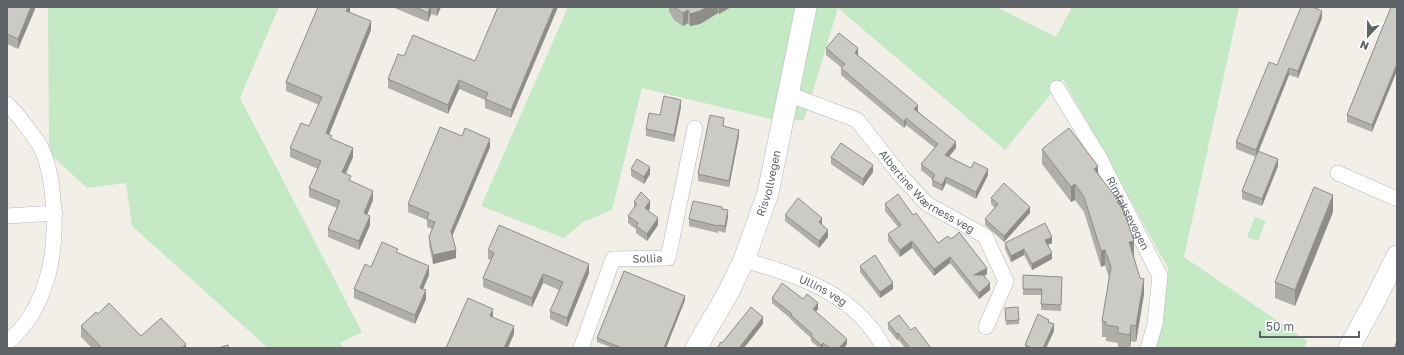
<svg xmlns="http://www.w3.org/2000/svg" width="1404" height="355" font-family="'Golos Text',sans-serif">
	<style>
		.green { fill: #c5e8c5 }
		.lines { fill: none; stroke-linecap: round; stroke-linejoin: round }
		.street-casing { stroke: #b5b8bc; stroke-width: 16 }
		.secondary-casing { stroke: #b6babf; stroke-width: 22 }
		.street { stroke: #fff; stroke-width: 15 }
		.secondary { stroke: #fff; stroke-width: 21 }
		.wall { fill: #afaea9 }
		.shaded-wall { fill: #8f8d8a }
		.building { fill: #cccac5; stroke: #8f8d8a }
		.labels { text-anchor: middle; stroke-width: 4; stroke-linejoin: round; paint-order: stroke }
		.street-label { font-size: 11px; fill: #5f6368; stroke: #fff }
	</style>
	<rect width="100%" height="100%" fill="#f1efe8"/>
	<!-- green -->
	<path class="green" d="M48,7H279L240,98L362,332L340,343L344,348H333L336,345L331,348H268L132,226L126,183L87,188L49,153Z
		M568,7H997L1056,37L1072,7H1239L1184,257L1307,341L1304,348H1156L1168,268L1063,79L1005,150L838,8L804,120L770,119L642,88L612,210L583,222L564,238L481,206Z
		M1255,217L1266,221L1258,241L1247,237Z"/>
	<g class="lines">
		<!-- street casing -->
		<g class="street-casing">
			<g id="street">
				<path id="s1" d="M1057,88L1099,157L1160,276L1155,324L1148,348"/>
				<path id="s2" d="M788,94L857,120L901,176L927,204L985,236L1006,281L986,327"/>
				<path d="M7,104C18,114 25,125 34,137C37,141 40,145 42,150C49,165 52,183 53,200C58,252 48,308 7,343"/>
				<path d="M1338,173L1397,199"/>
				<path d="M7,216L55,213"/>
				<path id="s3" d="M744,260C799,276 855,293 884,348"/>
				<path id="s4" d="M581,348L613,259L668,258L695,128"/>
			</g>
		</g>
		<!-- secondary casing -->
		<g class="secondary-casing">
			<g id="secondary">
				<path id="s5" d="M696,348L728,293L744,260L768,193L806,7"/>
				<path d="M1349,348L1375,300L1397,256"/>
			</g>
		</g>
		<!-- street -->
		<use href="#street" class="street"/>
		<!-- secondary -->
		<use href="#secondary" class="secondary"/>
	</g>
	<!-- wall -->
	<path class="wall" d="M7,7H35V9L18,49L7,44Z
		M350,7V12L371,30L329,135L332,139L353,157L346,174L351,181L373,200L367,215L370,225L359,250L328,237V229L337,208L309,197V188L318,169L290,157V148L309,126L319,105L286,91V82Z
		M392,7H441L437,16L431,14L428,22Z
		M558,7L511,118L485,108V100L459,89L448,114L388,88V79L404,56L475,61Z
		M669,7H731L719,14L718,13L700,24L690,26L688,23L683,26L674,20L669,11Z
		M1391,7L1372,132L1347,122V115Z
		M1322,18L1298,78L1289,75L1259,151L1278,166L1262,206L1242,199V191L1256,157L1236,149V142L1277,65Z
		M826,48L858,55L918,111L956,148L949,157L971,168L988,175L976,199L946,183L942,191L932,186V179L921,170V164L935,148L906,125L904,128L841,75V68H842L826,55Z
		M681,107L674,142L646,136V129L660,115Z
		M724,124V126L739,136L729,187L698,181V174Z
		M462,136L490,147L452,236L456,258L433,264L429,245V237L432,229L427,227V220L408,212V204Z
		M1042,149L1098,174L1134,256L1144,294L1136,342L1131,341L1130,348H1118V343L1106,341V337H1102V321L1109,278L1105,265L1101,267L1084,212L1075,200L1071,202L1042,164Z
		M831,157L873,172L863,186L831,164Z
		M631,169L650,174L644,184L631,176Z
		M991,198L1030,213L1004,242L985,225V219L995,208L991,204Z
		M634,202L650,208L648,211L658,225L647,241L636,233V229L628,223V216L634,208Z
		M885,204L913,215L938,243L950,239L987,274L985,276L990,290L979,299L950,263L934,276L912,248L900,257L888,241V234L898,227L885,211Z
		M722,209L728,217L725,233L719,231L718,233L689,226V219Z
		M1333,212L1295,306L1275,298V282Z
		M785,215L822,224V225L828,237L819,248L785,221Z
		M1005,243H1052L1048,245L1052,259L1032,270L1024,255L1011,262L1005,249Z
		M488,250L589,273L567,327L550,319V311L559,290L543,283L532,307L483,287V278L491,260L488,259Z
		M398,253L429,275L423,289L426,299L415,324L354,298V289L371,267Z
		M860,266L893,289L880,298L860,272Z
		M1023,275L1062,277L1061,311L1041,310V295H1023Z
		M772,298L818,309L815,312L847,344L844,348H819L811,341V338L791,320V319L772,303Z
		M685,300L666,348H613L597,342V338Z
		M1005,308L1019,320V324L1006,325Z
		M98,314L141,336L186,348H92L81,337V326Z
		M1049,322L1054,331L1046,348H1025V345Z
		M888,323L911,330L931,348H905L898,339L897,340L888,329Z"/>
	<!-- shaded-wall -->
	<path class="shaded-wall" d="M31,7H35V9L18,49V39Z
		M348,7H350V11L346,20V11Z
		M430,7H431V14L428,22V13Z
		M437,7H441L437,16Z
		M554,7H558L511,118V110Z
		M707,7H718V13L700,24L690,26V14Z
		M719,7H731L719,14Z
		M688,10V23L683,26V13Z
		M1322,11V18L1298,78V71Z
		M371,21V30L326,142V133Z
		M858,48V55L855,59V53Z
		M1397,64V71L1372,132V125Z
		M1289,68V75L1256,157V150Z
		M459,80V89L448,114V105Z
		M681,100V107L674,142V135Z
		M918,105V111L914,115V109Z
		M906,118V125L904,128V122Z
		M739,130V136L729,187V181Z
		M490,139V147L451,239V231Z
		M956,142V148L945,161V155Z
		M353,148V157L342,181V172Z
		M1278,159V166L1262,206V199Z
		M873,165V172L863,186V179Z
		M1098,166V181L1094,169Z
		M650,167V174L644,184V177Z
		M988,169V175L976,199V192Z
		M946,177V183L942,191V185Z
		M1075,184V200L1071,202V187Z
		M373,191V200L364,222V213Z
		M1333,195V212L1295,306V290Z
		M650,201V208L645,216V208Z
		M1030,207V213L1004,242V236Z
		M728,210V217L725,233V226Z
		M370,216V225L359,250V241Z
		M658,218V225L647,241V234Z
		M822,218V224L819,229V222Z
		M828,230V237L819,248V241Z
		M1052,237V243L1045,246V240Z
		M912,241V248L900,257V250Z
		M1134,241V256L1129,258V242Z
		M1024,249V255L1011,262V256Z
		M456,250V258L433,264V255Z
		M1105,250V265L1101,267V251Z
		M1052,253V259L1032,270V264Z
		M950,257V263L934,276V269Z
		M589,264V273L567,327V318Z
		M429,266V275L420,296V288Z
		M987,268V274L974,281V275Z
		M543,274V283L532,307V298Z
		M1144,279V294L1136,342V326Z
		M893,283V289L880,298V292Z
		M990,283V290L979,299V293Z
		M426,290V299L415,324V315Z
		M685,296V300L666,348H664Z
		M818,303V309L813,315V309Z
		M493,309V318L490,316Z
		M763,317V324L744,348H739Z
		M1054,324V331L1046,348H1043Z
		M1131,325V341L1130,348V335Z
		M514,326V334L508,348H504Z
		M898,333V339L897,340V334Z
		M847,339V344L844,348H839Z
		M823,343V348H821V345Z
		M186,344V348H182Z"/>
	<!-- building -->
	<path class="building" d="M7,7H31L18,39L7,34Z
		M318,7H348L346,11L371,21L326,133L332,136L330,138L353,148L342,172L351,176L349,180L373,191L364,213L370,216L359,241L328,229L340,201L309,188L321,161L290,148L301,123L309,126L322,97L286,82Z
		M415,7H430L428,13Z
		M498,7H554L511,110L485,99L488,93L459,80L448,105L388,79L398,54L404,56L413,35L475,61Z
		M674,7H707L700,11L690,14L688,10L683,13Z
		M1301,7H1313L1322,11L1298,71L1289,68L1256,150L1236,142L1269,62L1277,65Z
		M1391,7H1397V64L1372,125L1347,115Z
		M839,33L858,48L855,53L918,105L914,109L956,142L945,155L971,168L974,162L988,169L976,192L946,177L942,185L932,180L935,175L921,164L938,144L906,118L904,122L841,68L845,64L826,48Z
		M664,96L681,100L674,135L646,129L649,113L660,115Z
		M710,115L724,118L723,126L739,130L729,181L698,174Z
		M440,127L462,136L465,128L490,139L451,231L456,250L433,255L429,237L435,222L427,219L429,213L408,204Z
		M1069,128L1098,166L1094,169L1115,196H1117L1124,211L1134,241L1129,242L1140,278L1144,279L1136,326L1131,325L1130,335L1118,333V327L1106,325V322L1102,321L1111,267L1105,250L1101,251L1084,197L1075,184L1071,187L1042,149Z
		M841,143L873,165L863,179L831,157Z
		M1258,151L1278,159L1262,199L1242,191Z
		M637,159L650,167L644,177L631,169Z
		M1004,183L1030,207L1004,236L985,219L998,204L991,198Z
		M1314,187L1333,195L1295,290L1275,282Z
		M641,192L650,201L645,208L658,218L647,234L636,226L638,223L628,216L637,204L634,202Z
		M898,194L913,215L916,213L938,243L948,236L950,239L954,237L959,232L987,268L974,275H983L990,283L979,293L950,257L934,269L912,241L900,250L888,234L901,225L885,204Z
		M798,198L822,218L819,222L828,230L819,241L785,215Z
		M693,201L722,207V209L728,210L725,226L719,225L718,226L689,219Z
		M1045,223L1052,237L1045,240L1052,253L1032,264L1024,249L1011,256L1005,243Z
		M499,225L589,264L567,318L550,311L563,282L543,274L532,298L483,278L494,253L488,250Z
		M382,242L398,249L396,252L429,266L420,288L426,290L415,315L354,289L365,264L371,267Z
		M875,255L893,283L880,292L860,266Z
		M624,271L685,296L664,348H622L597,338Z
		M1023,275L1062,277L1061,305L1041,304L1042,289H1023Z
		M782,283L803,299L807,294L818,303L813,309L847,339L839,348H830L823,343L821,345L811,336L812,334L791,315L792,314L772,298Z
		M468,298L493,309L490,316L514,326L504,348H446Z
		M109,303L141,336L161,318L186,344L182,348H102L81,326L96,312L98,314Z
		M751,307L763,317L739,348H717L721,342L722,343Z
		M1018,307L1019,320L1006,321L1005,308Z
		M1038,314L1049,320L1048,322L1054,324L1043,348H1032L1025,345Z
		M899,315L911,330L915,327L931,348H910L898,333L897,334L888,323Z
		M1397,341V348H1394Z
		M228,345L229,348H218Z"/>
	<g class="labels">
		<!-- street labels -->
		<g class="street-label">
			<text dy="4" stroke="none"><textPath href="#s5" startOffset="181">Risvollvegen</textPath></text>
			<text dy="4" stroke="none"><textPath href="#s2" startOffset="175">Albertine Wærness veg</textPath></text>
			<text dy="4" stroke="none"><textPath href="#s1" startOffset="144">Rimfaksevegen</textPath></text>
			<text dy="4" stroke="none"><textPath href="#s4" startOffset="129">Sollia</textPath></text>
			<text dy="4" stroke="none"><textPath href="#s3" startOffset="85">Ullins veg</textPath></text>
		</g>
	</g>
	<!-- border -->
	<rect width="1404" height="355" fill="none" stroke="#5f6368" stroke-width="16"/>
	<!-- north arrow -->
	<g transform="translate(1368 36) rotate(202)" stroke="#ffffff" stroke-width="3" paint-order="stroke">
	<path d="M0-3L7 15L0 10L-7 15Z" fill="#5f6368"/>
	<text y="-6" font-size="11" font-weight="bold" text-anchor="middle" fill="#5f6368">N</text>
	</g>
	<!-- scale -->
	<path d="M1260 331v6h99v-6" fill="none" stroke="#5f6368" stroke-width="2"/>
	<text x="1266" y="331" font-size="12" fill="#5f6368" stroke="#ffffff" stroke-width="3" paint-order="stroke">50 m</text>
</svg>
